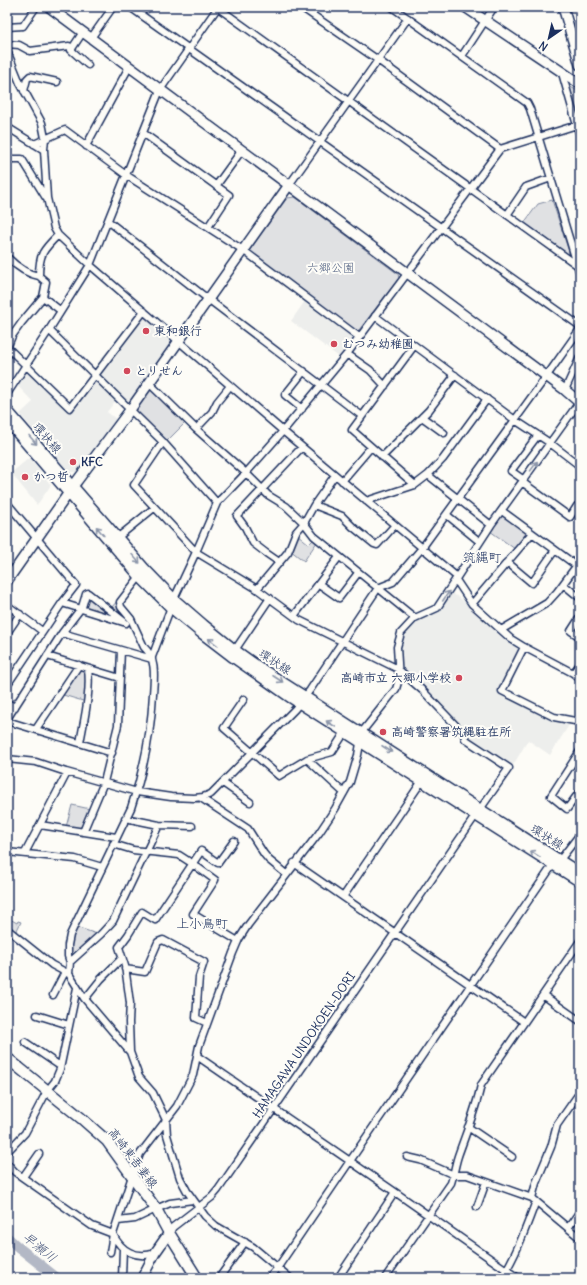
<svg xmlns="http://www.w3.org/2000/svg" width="587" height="1285" font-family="Delius,'Klee One',sans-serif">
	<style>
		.built { fill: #edeeec }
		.green { fill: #e0e1e3; stroke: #7e88a0 }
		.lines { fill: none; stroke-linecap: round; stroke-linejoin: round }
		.river { stroke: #b3b8c5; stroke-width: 10 }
		.street-casing { stroke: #1b2f5e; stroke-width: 9 }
		.secondary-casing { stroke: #1b2f5e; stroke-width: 12 }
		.primary-casing { stroke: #1b2f5e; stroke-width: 13 }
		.street { stroke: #fdfcf7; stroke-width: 6 }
		.secondary { stroke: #fdfcf7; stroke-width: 9 }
		.primary { stroke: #fdfcf7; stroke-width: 10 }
		.oneway { stroke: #8c96aa }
		.poi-dot { fill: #d1495b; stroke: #fdfcf7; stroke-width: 1.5 }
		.labels { text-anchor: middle; stroke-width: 4; stroke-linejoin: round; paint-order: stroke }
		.park-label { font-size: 12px; fill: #4c5c7f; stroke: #fdfcf7 }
		.poi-label { font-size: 12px; font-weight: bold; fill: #1b2f5e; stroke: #fdfcf7; text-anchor: start }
		.street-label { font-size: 12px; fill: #1b2f5e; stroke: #fdfcf7 }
		.neighbourhood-label { font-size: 13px; fill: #1b2f5e; stroke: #fdfcf7 }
		.water-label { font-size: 13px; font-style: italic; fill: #49587d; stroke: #fdfcf7 }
	</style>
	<rect width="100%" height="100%" fill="#fdfcf7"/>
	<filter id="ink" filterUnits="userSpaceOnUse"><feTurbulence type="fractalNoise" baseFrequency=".025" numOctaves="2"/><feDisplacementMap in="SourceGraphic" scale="8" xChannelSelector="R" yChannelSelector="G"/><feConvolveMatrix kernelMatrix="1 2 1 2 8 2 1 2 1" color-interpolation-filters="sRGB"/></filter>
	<g filter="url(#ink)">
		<!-- built -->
		<path class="built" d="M305,301L352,335V339L339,357L291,321Z
			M143,316H146L172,338L171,342L129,401L126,402L101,377L100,373Z
			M26,369L68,411L73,410L94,381H97L116,400L107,412L116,419L77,472H72L67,470L20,414L33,402L16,384Z
			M29,458L51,485L37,505L11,473Z
			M450,592L461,599L500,636L520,651L500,691L571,722L550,755L528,740L512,767L467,736L401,669L399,643L404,632L417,619L437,611Z"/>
		<!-- green -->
		<path class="green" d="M134,7H153L146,16Z
			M569,86L579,92L580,96V124L569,88Z
			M295,197L398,274L399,278L359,330L355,331L251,254L250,250L287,198Z
			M552,200L569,252L568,254L524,223L538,204Z
			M149,389H153L186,422L166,442L137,413L136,409Z
			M501,516H504L526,532L527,536L515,549L490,531Z
			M297,534L309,544L314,539L317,542L304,561L290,550Z
			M88,597H90L116,617L86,608L85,607Z
			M119,599L132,624L111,608Z
			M80,668L85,670L87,672L85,700L83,701L63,695L62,693Z
			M72,805L90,809L81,830L66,827Z
			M7,915L9,916L8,918L17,923L18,921L21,922L16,932L7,925Z
			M76,927L97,934L73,957L71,956C71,946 72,937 76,927Z"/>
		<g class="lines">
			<!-- river -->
			<path class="river" d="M7,1237L18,1247L57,1278"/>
			<!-- street casing -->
			<g class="street-casing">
				<path id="street" d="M130,7L580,326
					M217,7L577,265L580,264
					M301,7L378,60L500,149
					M392,7L527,103L530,109L580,274
					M7,27L23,26L36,7
					M83,32L71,50L88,65
					M91,38L113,7
					M7,44L19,45L30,51L69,46L72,48
					M7,51L20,83L42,123L45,138L44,150
					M462,56L494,7
					M562,73L580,136
					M24,91L27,79L30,76L57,82
					M7,127L44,150L47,198L54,228L58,235L90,265L283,431L457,577
					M143,133L229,195L208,227
					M34,144L65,130L126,175L243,250L359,337
					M86,146L129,67
					M7,159H22L46,198
					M289,185L408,18
					M216,186L242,150
					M507,215L526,187L551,178
					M108,221L208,299L362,416
					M7,257C16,266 26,274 39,276
					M43,297L61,311
					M375,316L515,420L550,443L580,466
					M49,330L163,442L217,503
					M414,346L352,430L415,485
					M7,347L70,408L144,311
					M7,348L12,336L22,322L43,297L46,282L39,276C39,254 43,250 58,235
					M347,354L370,370L385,386
					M149,383L196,429L246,473L268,495L286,506L304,523L314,536L415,618
					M565,390L580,357
					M7,394L49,330L90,265L160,90L218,7
					M302,409L285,395L304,371
					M422,417L444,433
					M196,429L212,412L217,402L230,386
					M163,442L134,485L196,552L257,589L299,620L398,669L422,690L464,734L465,739L509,768L476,815L218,1190L212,1197L173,1227L169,1233
					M382,457L429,410L455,375
					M428,475L491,525
					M524,480L511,471L538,435
					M342,481L371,447
					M522,482L570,517L577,506L580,508
					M366,501L415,485L428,475L443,459L487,399
					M7,503L76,585L62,603L7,685
					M314,505L342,516L353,527L374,544L377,545L395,525
					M502,511L577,566
					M447,515L480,542
					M117,538L154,508
					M279,562L266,553L253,543L245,527L237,516L302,447
					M507,562L532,583L555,550
					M456,580L472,604L511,639L524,647L573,673L580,679
					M319,584L339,598L358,573
					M563,584L580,598
					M257,589L288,552L296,532L304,523L314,505L335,475
					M62,603L123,622
					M472,604L532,533
					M7,605L42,631
					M294,616L339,557
					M580,617L571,631L580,637
					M501,630L547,603L557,592L580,561
					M7,633L20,614
					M62,633L152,659
					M524,647L502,691L554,717L580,722
					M235,650L270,598
					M47,656L120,678
					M152,657L174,599L196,552L217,503L246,473L283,431L347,354L500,149L577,125
					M573,673L580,664
					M244,699L224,728L279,776L307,759L332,752L343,735
					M7,703L15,707
					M7,719L62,633L82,607L86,594L88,593L126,623
					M7,721L112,753
					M36,729L79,665
					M80,743C84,720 91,692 88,669
					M580,751L551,796L567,809L578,794L580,796
					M7,759L36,762L66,772L137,792L171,797L194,798L203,797L211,794L295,709L310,690L378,588L393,582L422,548L546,377L580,329
					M307,759L344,793
					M223,783L250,802
					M201,798L248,829L264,854L269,860L286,874
					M125,818L159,825L192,826
					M40,825L116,837
					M83,832L104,782L118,725L121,650
					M113,844L133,850L179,855L193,864L215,880L193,914L238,941
					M7,852L75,859L102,867
					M25,853L67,773
					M294,863L524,1022
					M343,897L422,781
					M7,929L52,965L69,974L84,998L130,1052L139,1077L153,1093L166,1120L167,1135L180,1178L187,1191L205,1216L216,1226L253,1247L290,1278
					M70,962L101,934L113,921L159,825
					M125,969L145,972L158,942L163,940L204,962L199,977L196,1018L207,1023
					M69,974L70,962L68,956V945L70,935L131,808C144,770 151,733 153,694C154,678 157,659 144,647L131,619L121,607L120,602L137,580L140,577
					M53,995L65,972
					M543,995L580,1021
					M85,999L101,979L122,958
					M37,1015L69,1025
					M25,1042L60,1066
					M130,1052L129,1022L130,1003L125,966L119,947L128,935L142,912L155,920L201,851L218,863L234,841
					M197,1056L395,1192L518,1278
					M468,1127L512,1157
					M7,1152L25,1133L47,1091L55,1081L60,1069L77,988
					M407,1157L420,1160L454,1175H467L532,1198L580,1238
					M7,1163L15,1172L92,1226L113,1234C121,1252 137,1259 155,1253
					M23,1177L39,1154
					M532,1198L536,1183L551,1147L557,1125L580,1092
					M477,1207L486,1182
					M118,1221L135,1219L156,1209L170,1203L193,1200
					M568,1228L580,1211
					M110,1252L113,1234L132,1176L140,1154L177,1106L193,1075L199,1046L233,953L239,939L248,925L319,833L335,809L350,782L358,755L362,732L396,689L399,679L397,647L401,633L415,618L437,608L491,525L580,401
					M122,1278L123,1248
					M219,1278L245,1242
					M269,1278L276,1270L350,1161L550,869L563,856L580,834
					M338,1278L395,1192
					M385,1278L451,1183C454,1174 455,1165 458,1156C466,1133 476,1109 481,1085L580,941
					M501,1278C515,1259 527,1225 536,1201"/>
			</g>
			<!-- secondary casing -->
			<g class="secondary-casing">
				<path id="secondary" d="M49,7L565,390L580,403
					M465,7L580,84
					M563,7L580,65
					M7,410L145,569L174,599L204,625L235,650L259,667L480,809L580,873
					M7,421L140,577L171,608L201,633L231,656L291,698L580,882
					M7,581L77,481L130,410L289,185
					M142,1278L155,1253L169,1233"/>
			</g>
			<!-- primary casing -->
			<g class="primary-casing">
				<path id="primary" d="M7,1058L81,1118L107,1141L156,1209L169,1233L197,1278"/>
			</g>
			<!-- street -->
			<use href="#street" class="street"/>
			<!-- secondary -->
			<use href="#secondary" class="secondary"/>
			<!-- primary -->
			<use href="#primary" class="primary"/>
		</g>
		<!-- one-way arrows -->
		<defs><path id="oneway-shaft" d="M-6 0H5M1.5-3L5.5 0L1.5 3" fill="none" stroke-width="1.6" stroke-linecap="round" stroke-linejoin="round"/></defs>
		<g class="oneway">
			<use href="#oneway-shaft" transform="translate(33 440) rotate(49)"/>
			<use href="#oneway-shaft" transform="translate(534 466) rotate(-54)"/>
			<use href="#oneway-shaft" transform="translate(100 531) rotate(-130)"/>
			<use href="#oneway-shaft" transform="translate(136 559) rotate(48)"/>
			<use href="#oneway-shaft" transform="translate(446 596) rotate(-56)"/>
			<use href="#oneway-shaft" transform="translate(213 642) rotate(-143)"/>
			<use href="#oneway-shaft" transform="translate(278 679) rotate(33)"/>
			<use href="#oneway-shaft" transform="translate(331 724) rotate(-147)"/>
			<use href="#oneway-shaft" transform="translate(387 749) rotate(33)"/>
			<use href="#oneway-shaft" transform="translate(535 854) rotate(-147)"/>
		</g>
	</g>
	<!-- markers -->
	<g class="poi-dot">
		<circle cx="146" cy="331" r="4"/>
		<circle cx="334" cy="344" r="4"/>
		<circle cx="127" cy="371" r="4"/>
		<circle cx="73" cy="462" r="4"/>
		<circle cx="25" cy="477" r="4"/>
		<circle cx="459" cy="678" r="4"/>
		<circle cx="383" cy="732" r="4"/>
	</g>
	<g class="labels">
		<!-- park labels -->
		<g class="park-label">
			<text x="331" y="272">六郷公園</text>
		</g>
		<!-- poi labels -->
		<g class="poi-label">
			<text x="154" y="335">東和銀行</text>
			<text x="342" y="348">むつみ幼稚園</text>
			<text x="135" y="375">とりせん</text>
			<text x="81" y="466">KFC</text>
			<text x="33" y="481">かつ哲</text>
			<text x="451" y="682" text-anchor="end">高崎市立 六郷小学校</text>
			<text x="391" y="736">高崎警察署筑縄駐在所</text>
		</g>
		<!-- street labels -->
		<g class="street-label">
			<text transform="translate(47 438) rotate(49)" y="4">環状線</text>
			<text transform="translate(275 662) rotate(33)" y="4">環状線</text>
			<text transform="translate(547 837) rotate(32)" y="4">環状線</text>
			<text transform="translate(304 1045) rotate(-56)" y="4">HAMAGAWA UNDOKOEN-DORI</text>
			<text transform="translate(133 1158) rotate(52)" y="4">高崎東吾妻線</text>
		</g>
		<!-- neighbourhood labels -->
		<g class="neighbourhood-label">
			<text x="482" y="562">筑縄町</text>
			<text x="202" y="928">上小鳥町</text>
		</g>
		<!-- water labels -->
		<g class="water-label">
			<text transform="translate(40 1247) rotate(39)" y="5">早瀬川</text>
		</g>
	</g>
	<!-- margin -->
	<rect width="587" height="1285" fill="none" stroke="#fdfcf7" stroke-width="24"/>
	<rect x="12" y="12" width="563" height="1261" fill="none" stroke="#1b2f5e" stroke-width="1.5" filter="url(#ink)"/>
	<!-- north arrow -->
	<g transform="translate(549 38) rotate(214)" stroke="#fdfcf7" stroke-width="3" paint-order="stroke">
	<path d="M0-3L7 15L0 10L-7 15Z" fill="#1b2f5e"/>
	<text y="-6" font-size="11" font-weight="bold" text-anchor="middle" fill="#1b2f5e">N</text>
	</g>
</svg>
